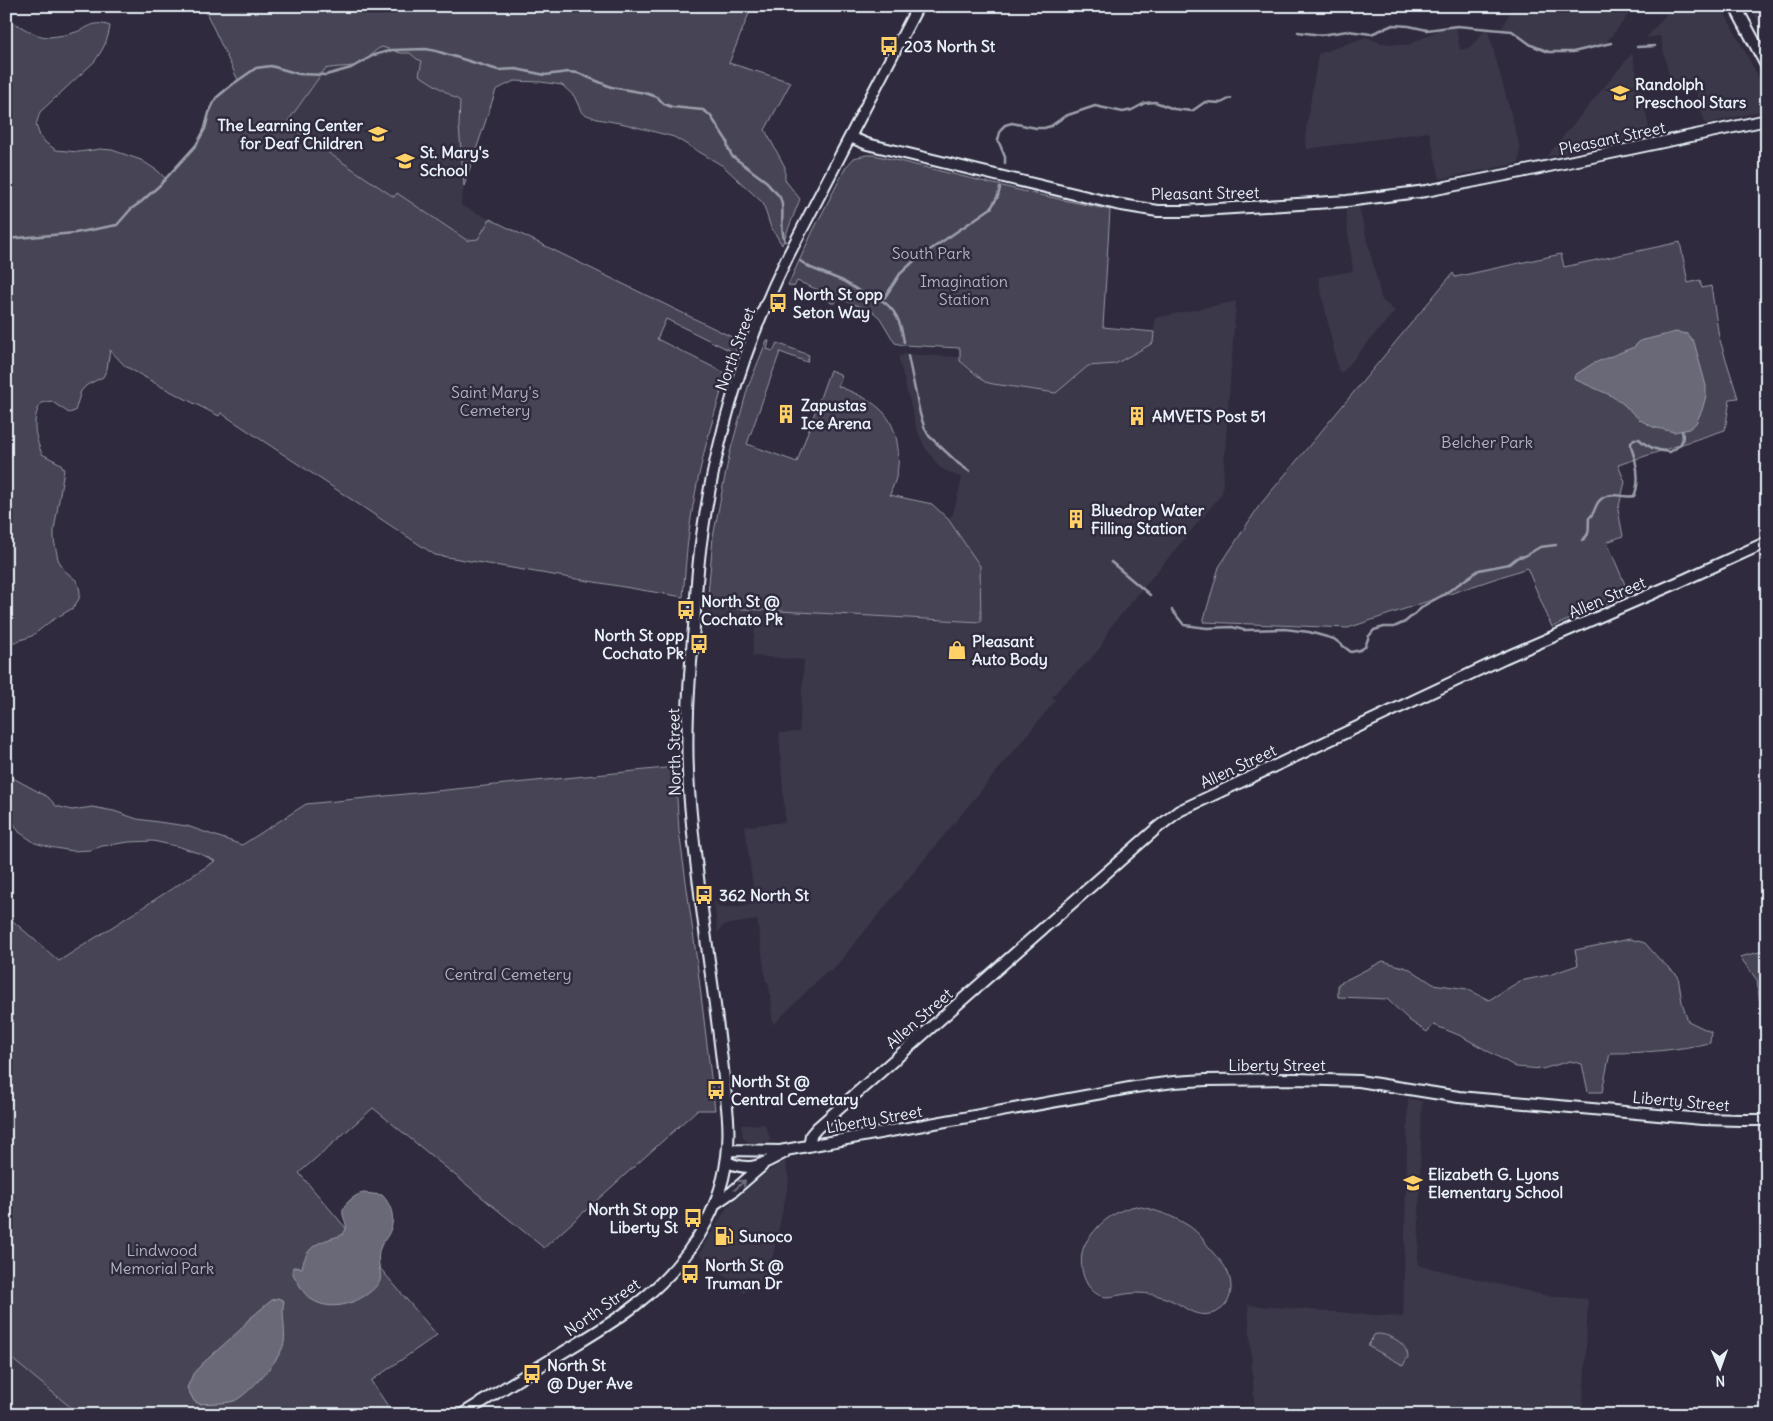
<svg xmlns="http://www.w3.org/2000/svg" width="1773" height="1421" font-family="Delius,sans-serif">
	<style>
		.built { fill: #3b3749 }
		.green { fill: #464455; stroke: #979aa6 }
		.water { fill: #696978; stroke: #9c9fab }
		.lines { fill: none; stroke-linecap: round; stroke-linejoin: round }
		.stream { stroke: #9c9fab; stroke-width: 2.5 }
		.secondary-casing { stroke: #e8f1f8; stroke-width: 14 }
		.primary-casing { stroke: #e8f1f8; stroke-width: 15 }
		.secondary { stroke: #2f2a3d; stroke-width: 10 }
		.primary { stroke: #2f2a3d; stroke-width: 11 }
		.oneway { stroke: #70707e }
		.labels { text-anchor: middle; stroke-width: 5; stroke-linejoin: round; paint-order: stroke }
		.poi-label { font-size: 16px; font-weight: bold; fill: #e8f1f8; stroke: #2f2a3d; text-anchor: start }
		.street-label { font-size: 16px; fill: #e8f1f8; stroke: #2f2a3d }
		.park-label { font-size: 16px; fill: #afb4bf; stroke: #2f2a3d }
	</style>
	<rect width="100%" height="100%" fill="#2f2a3d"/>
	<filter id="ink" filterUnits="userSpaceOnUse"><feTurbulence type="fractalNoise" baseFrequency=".02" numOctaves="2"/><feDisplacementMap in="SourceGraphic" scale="10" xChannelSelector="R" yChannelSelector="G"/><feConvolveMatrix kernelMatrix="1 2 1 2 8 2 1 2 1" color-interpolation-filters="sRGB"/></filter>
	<g filter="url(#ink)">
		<!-- built -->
		<path class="built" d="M1513,6H1636L1605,44L1567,53L1549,52L1539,50L1523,41L1517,34L1512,31L1501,30Z
			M1673,6H1721L1767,93V108L1765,110L1705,124L1696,89L1673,94L1660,36L1646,38Z
			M1750,6H1767V39Z
			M1456,26L1460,50L1470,47L1486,29L1488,30L1520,147L1519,163L1440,179L1429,132L1307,149L1305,136L1318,54L1366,37L1382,43L1408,45L1440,29Z
			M382,47L398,52L410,53L417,59L460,77L464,186L461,205L524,236L468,241L397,193L394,197L286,124L325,69L360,64L366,60L374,50Z
			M1632,53L1651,135L1546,157L1566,133Z
			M1359,207L1382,300L1395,311L1342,373L1338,370L1318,277L1353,271L1345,208Z
			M1236,301L1222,494L1109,629L1101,647L1089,661L1060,688L1052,697L1056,700L832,971L826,972L773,1025L771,1007L772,1006L768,982H766L757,920L724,925L719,931L718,935L714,900L718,906L721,908L755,904L745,826L785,822L779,733L799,732L804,660L752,656L755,625L715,623L709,626L705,632L707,607L981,622L980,566L948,519L953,514L962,478L952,474L939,467L924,446L917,430L898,357L905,354L959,357L962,364L986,382L1056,393L1088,366L1115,364L1153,343L1155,318Z
			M1408,1098L1422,1101L1418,1265L1548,1296L1588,1299L1585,1374L1582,1415H1255L1248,1305L1403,1317Z
			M765,1124L771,1141L754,1144L748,1142L743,1138L741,1125Z
			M785,1161L789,1181L769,1274L744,1293L699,1254L724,1212L737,1195L756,1178Z
			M6,1354L80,1415H6Z"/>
		<!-- green -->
		<path class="green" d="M203,6H752L729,63L791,82L765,130L785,167V180L800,199L782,245L770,225L763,203L723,166L674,137L625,124L597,119L582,113L574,96L562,85L541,82L514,81L496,90L464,186L459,126L460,101L419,75L422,61L417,59L410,53H401L382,47C372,50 370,60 361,64C350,68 336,66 325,69L286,124L394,197L397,193L468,241L469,240L478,239L490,219L740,341L735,353L666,319L657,339L727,374C710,424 696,479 689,532C686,553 685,576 683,597L435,555L221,413L219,416L162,387L125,366L110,350L107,369L103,377L87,385L81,391L75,411L69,413L51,401L41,403C31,420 35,437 42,454L61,464L64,470L54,530V540L58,559L64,570L77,581L80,591L79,599L73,608L51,621L32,636L6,645V16L9,20C21,26 35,37 49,37C58,36 68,35 76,32C90,27 94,20 110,26C108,40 103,50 94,62L40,112L36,125L40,136L46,143L56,150L79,152L100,149L112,150L141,160L158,171L165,178C175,166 188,157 197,144C206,130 206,114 214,100C220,92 230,86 238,80Z
			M866,155H874L1031,193L1110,210L1103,327L1154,332L1153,343L1115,364L1088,366L1056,393L993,384L985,382L960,361V348L903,345L895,343L880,318L872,311L838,298L835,303H831L828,300L830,295L797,281L794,287L788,285L812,233L846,167L854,158Z
			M1680,242L1688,283L1700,280L1702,288L1711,286L1719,337L1738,398L1730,399L1725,430L1618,465L1625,482L1618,510L1623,536L1607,542L1629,594L1552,627L1527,568L1348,628L1203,622L1219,567L1259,506L1453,273L1455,277L1561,254L1564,267Z
			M767,340L769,341L767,349L773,351L777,343L809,355L807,362L780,352L747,444L797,462L830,370L840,374L841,379L838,386C852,392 868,398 879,408C897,423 901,452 897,473C896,481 892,487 890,495L932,504L948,519L980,566L981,622L707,607L713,537L729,456L748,387Z
			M6,767L13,778L48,797L56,806L72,810L92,807L114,811L137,819L187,826L242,845L306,804L675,767L679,831L696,954L715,1110H697L544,1248L373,1108L299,1173L437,1335L371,1381L394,1415H80L6,1354V915L59,961L215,861L201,854L180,847L153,841L129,842L102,846L91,850L73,851L49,847L35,843L19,832L6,811Z
			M1630,939L1645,943L1659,959L1678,976L1682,1002L1688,1021L1711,1032L1710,1043C1677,1050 1645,1053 1610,1053L1602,1092H1588L1582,1064L1570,1061L1542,1069L1516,1067L1461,1036L1434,1025L1427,1032L1410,1021L1387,999L1338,997V984L1383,961L1410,969L1433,984L1467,989L1489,1000L1520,981L1549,975L1578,965L1575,950Z
			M1767,950V1054L1763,1049L1762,1022L1757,980L1740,957Z
			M1136,1206C1153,1209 1174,1216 1189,1226C1199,1232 1207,1245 1214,1254C1221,1261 1228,1269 1230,1279C1237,1309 1208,1324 1185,1308C1165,1295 1143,1290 1120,1295C1113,1296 1108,1298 1101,1296C1082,1289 1077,1260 1085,1244C1088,1238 1093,1233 1097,1228C1105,1218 1123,1208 1136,1206Z
			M1377,1334C1390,1334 1407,1343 1408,1357L1403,1365L1368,1346L1374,1335Z"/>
		<!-- water -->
		<path class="water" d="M1676,332L1687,334L1694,342L1706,386V396L1702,410L1696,423L1689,429L1674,432L1653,427L1640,420L1622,403L1610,395L1574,379L1575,375L1592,364L1634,347L1640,341Z
			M364,1193L382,1195C392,1205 396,1220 389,1233C387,1238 383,1241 381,1246C374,1259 384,1275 379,1283C364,1302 332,1314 311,1299C306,1296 302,1290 299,1284C296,1278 291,1275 293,1267L302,1268C307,1243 321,1242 342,1235C355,1222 332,1216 350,1200C355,1196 358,1194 364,1193Z
			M278,1298L284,1301C281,1312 286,1330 284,1343C281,1359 248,1395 234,1401C224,1404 209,1403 199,1404L194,1401L187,1388L193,1374L202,1364L240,1330L248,1320L272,1300Z"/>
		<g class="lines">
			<!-- stream -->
			<path class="stream" d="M1298,32L1321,35L1348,31L1371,34L1393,25L1409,26L1427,30L1457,26L1512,31L1531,45L1549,52H1573L1611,43
				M1637,47L1655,46
				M1005,163V157L998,140L1001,129L1005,125L1012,123L1036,128H1044L1051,126L1065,116L1095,106L1123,112L1132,110L1145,103L1155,102L1174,109L1192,111L1205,102L1221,103L1231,98
				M6,239L75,233L117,225L131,209L141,202L160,185L196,145L205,129L209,113L216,98L233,84L256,68L271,66L299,74L326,75L351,68L374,55L392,50L426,49L436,51L498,70L516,69L545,75L568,72L578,73L611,87L645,93L657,97L664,104L672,107L703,110L710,115L727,141L728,148L732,156L767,182C770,190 779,192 781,200C785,213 779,228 785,241
				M800,261L811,268L843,281L861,292L879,299L885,297L900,274L914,261L991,208L998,196L1000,188
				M879,299C896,308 901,323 904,342
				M908,356L920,414L925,429L929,436L959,464L969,471
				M1582,540C1591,535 1588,528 1589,518C1595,514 1594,507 1599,501C1611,489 1622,499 1634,496C1639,485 1638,471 1635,459C1633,453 1631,449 1631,443L1634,439H1639C1647,447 1658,451 1670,452C1680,446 1685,442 1682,431
				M1111,562L1150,595
				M1172,610L1184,625L1207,628L1232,627L1244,630L1285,629L1309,632L1334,639L1351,652L1360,650L1365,647L1369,636L1374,630L1384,627H1394L1405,622L1425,605L1443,595L1479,570L1509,564L1518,557L1525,556L1540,547L1556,545"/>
			<!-- secondary casing -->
			<g class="secondary-casing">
				<path id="secondary" d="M850,137L867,144L1116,204L1158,211H1185L1347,201L1426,191L1521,172L1767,120
					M809,1146L811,1135L817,1128L1157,828L1179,811L1504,658L1686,579L1767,542
					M729,1150L780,1151L1135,1087L1174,1082L1206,1080L1296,1079L1359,1081L1459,1097L1702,1119L1741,1120H1767
					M727,1162C753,1173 761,1164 784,1153
					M716,1203L732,1192L762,1166
					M461,1415C495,1394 528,1373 562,1353C588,1337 615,1322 638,1303C696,1257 733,1194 728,1119C719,1009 697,900 689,790C685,735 689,681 694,627C696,599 697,571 701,543C714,444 744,345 788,256L918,6"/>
			</g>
			<!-- primary casing -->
			<g class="primary-casing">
				<path id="primary" d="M1735,6L1767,66"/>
			</g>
			<!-- secondary -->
			<use href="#secondary" class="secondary"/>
			<!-- primary -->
			<use href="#primary" class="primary"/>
		</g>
		<!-- one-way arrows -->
		<defs><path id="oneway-shaft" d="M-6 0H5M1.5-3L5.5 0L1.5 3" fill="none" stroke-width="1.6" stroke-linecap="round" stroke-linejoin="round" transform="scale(1.25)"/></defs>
		<use class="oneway" href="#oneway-shaft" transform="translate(740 1185) rotate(-42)"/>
	</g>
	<!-- icons -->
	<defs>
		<g id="bus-bare" transform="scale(1.5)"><path d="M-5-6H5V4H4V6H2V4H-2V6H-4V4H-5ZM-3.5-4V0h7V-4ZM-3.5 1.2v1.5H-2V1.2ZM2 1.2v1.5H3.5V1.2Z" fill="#ffd166" stroke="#2f2a3d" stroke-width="2.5" paint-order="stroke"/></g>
		<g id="school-bare" transform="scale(1.5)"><path d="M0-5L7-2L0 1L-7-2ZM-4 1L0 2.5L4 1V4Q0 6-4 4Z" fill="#ffd166" stroke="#2f2a3d" stroke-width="2.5" paint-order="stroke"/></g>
		<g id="building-bare" transform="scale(1.5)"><path d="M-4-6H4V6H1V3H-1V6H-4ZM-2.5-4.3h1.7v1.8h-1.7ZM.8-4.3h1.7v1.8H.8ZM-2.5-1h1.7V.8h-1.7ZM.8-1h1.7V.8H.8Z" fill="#ffd166" stroke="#2f2a3d" stroke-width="2.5" paint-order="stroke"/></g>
		<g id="shop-bare" transform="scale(1.5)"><path d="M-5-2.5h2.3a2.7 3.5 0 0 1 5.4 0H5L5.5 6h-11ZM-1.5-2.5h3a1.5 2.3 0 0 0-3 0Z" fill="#ffd166" stroke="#2f2a3d" stroke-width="2.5" paint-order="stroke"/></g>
		<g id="fuel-bare" transform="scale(1.5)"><path d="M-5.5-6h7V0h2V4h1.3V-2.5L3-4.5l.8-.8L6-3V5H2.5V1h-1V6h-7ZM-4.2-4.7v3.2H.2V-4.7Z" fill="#ffd166" stroke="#2f2a3d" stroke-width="2.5" paint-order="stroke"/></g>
	</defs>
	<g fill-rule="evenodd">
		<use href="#bus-bare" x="889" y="46"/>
		<use href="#school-bare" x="1620" y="93"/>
		<use href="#school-bare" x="378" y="134"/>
		<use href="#school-bare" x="405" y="161"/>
		<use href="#bus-bare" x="778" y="303"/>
		<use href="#building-bare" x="786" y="414"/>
		<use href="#building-bare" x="1137" y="416"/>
		<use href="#building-bare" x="1076" y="519"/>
		<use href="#bus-bare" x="686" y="610"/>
		<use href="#bus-bare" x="699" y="644"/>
		<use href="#shop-bare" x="957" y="650"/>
		<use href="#bus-bare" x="704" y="895"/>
		<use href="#bus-bare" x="716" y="1090"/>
		<use href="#school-bare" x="1413" y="1183"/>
		<use href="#bus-bare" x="693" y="1218"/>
		<use href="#fuel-bare" x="724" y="1236"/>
		<use href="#bus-bare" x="690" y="1274"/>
		<use href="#bus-bare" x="532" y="1374"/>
	</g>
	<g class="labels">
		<!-- poi labels -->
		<g class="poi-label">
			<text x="904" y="52">203 North St</text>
			<text x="1635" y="90">Randolph<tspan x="1635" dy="18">Preschool Stars</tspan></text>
			<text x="363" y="131" text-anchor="end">The Learning Center<tspan x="363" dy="18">for Deaf Children</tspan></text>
			<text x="420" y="158">St. Mary's<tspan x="420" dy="18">School</tspan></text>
			<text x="793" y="300">North St opp<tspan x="793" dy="18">Seton Way</tspan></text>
			<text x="801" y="411">Zapustas<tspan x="801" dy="18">Ice Arena</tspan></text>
			<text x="1152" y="422">AMVETS Post 51</text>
			<text x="1091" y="516">Bluedrop Water<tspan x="1091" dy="18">Filling Station</tspan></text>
			<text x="701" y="607">North St @<tspan x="701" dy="18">Cochato Pk</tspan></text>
			<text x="684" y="641" text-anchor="end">North St opp<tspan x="684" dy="18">Cochato Pk</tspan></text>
			<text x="972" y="647">Pleasant<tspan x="972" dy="18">Auto Body</tspan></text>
			<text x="719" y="901">362 North St</text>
			<text x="731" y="1087">North St @<tspan x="731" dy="18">Central Cemetary</tspan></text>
			<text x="1428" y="1180">Elizabeth G. Lyons<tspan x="1428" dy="18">Elementary School</tspan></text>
			<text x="678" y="1215" text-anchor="end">North St opp<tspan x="678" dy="18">Liberty St</tspan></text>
			<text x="739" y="1242">Sunoco</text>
			<text x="705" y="1271">North St @<tspan x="705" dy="18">Truman Dr</tspan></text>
			<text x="547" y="1371">North St<tspan x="547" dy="18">@ Dyer Ave</tspan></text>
		</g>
		<!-- street labels -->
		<g class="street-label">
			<text transform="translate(1612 138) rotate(-12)" y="6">Pleasant Street</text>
			<text transform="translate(1205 193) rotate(-1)" y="6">Pleasant Street</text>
			<text transform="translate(735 349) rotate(-70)" y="6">North Street</text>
			<text transform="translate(1607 597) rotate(-23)" y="6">Allen Street</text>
			<text transform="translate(674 752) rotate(-91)" y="6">North Street</text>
			<text transform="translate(1238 766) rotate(-25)" y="6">Allen Street</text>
			<text transform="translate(919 1018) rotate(-41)" y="6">Allen Street</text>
			<text x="1277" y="1071">Liberty Street</text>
			<text transform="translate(1681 1101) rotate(5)" y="6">Liberty Street</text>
			<text transform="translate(874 1119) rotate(-10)" y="6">Liberty Street</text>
			<text transform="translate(602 1307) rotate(-35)" y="6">North Street</text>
		</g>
		<!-- park labels -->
		<g class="park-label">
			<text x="931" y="259">South Park</text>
			<text x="964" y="287">Imagination<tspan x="964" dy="18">Station</tspan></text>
			<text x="495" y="398">Saint Mary's<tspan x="495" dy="18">Cemetery</tspan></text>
			<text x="1487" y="448">Belcher Park</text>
			<text x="508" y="980">Central Cemetery</text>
			<text x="162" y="1256">Lindwood<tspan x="162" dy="18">Memorial Park</tspan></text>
		</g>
	</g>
	<!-- margin -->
	<rect width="1773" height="1421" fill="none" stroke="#2f2a3d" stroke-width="25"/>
	<rect x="12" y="12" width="1748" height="1396" fill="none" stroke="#e8f1f8" stroke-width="2" filter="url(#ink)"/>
	<!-- north arrow -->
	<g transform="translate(1720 1368) rotate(178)" stroke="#2f2a3d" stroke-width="4" paint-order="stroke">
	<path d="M0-4L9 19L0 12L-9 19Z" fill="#e8f1f8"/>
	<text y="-8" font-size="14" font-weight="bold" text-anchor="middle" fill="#e8f1f8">N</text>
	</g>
</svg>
